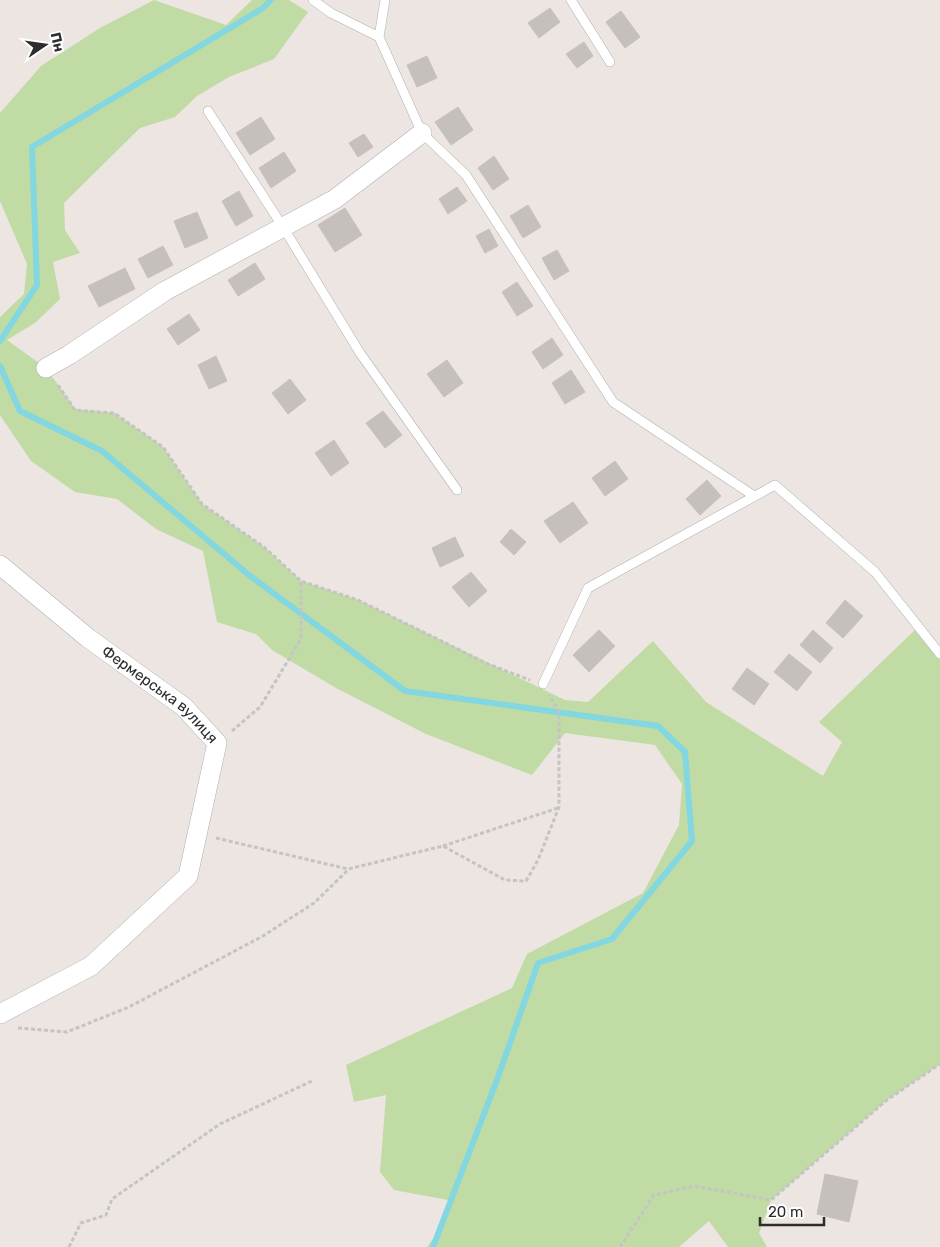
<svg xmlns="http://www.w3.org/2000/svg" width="940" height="1247" font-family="Rubik,sans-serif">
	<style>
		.green { fill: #c1dba5 }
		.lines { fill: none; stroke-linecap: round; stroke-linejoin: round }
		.stream { stroke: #82d7e0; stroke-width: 6 }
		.building { fill: #c5c0bc; stroke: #c8c1bb }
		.service-casing { stroke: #adb1b7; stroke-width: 10 }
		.minor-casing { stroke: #adb1b7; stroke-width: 20 }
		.path { stroke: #c4c4c4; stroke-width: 3; stroke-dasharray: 4 2.5; stroke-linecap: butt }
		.service { stroke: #fff; stroke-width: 9 }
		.minor { stroke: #fff; stroke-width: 19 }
		.labels { text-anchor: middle; stroke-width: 4; stroke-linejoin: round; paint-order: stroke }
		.street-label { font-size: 15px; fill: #2d2d2d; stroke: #fff }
	</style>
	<rect width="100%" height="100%" fill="#ece5e1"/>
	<!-- green -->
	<path class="green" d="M154,0L226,25L252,0H289L308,12L274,59L229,77L197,96L175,117L140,128L64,203L65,230L80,253L53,262L60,299L35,323L7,340L46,368L75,409L114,413L163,447L202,504L264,547L301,581L358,600L565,700L588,702L653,641L706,702L823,776L842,742L819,722L918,627L940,654V1064L887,1100L771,1200L759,1233L767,1247H728L709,1221L679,1247H427L442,1227L448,1200L394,1190L380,1172L386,1095L354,1102L346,1065L512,988L527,954L643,893L679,825L682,784L655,745L565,733L532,775L426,734L336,688L272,650L256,634L217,622L203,551L156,529L117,499L75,492L31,461L0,415V317L24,294L27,264L0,201V113L41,66L100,28Z"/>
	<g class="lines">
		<!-- stream -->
		<path class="stream" d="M0,341L37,285L32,147L263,8L271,0
			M0,366L20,411L102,451L249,575L405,691L658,726L685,752L692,841L612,939L538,963L497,1080L433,1247"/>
	</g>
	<!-- building -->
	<path class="building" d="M550,8L560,22L539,38L528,23Z
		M621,11L640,37L625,48L606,22Z
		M584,42L593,56L577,68L566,54Z
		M427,56L437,78L417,87L407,65Z
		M458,107L473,130L451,145L435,122Z
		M261,117L275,139L250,155L236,133Z
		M364,134L373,147L358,157L349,143Z
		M284,152L296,171L271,188L259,168Z
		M494,156L509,179L493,190L478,168Z
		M457,187L467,201L448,214L439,199Z
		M239,191L253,216L236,226L222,201Z
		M528,205L541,227L523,238L510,216Z
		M345,208L362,235L335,252L318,225Z
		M197,212L208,238L185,248L174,221Z
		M489,229L498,246L485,253L476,236Z
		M163,246L173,265L148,278L138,259Z
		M557,250L569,271L554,280L542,258Z
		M255,263L265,279L238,296L228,280Z
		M125,268L135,289L99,307L88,286Z
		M517,282L533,306L517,316L502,292Z
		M189,314L200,330L178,345L167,329Z
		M552,338L563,355L543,369L532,352Z
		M216,356L227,381L209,389L198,365Z
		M447,360L463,383L444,397L427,374Z
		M571,370L585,392L565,404L552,383Z
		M290,379L306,400L288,414L272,393Z
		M383,411L402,435L385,448L366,423Z
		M334,440L349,463L331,476L315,453Z
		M615,461L628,479L605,496L592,478Z
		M707,480L721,496L700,515L686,499Z
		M573,502L588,523L560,543L544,521Z
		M511,529L526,542L514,555L500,542Z
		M455,537L464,556L440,567L432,548Z
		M471,572L487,591L469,607L452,587Z
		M845,600L863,616L843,638L826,623Z
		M599,630L615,646L589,672L573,655Z
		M813,630L833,648L820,663L800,645Z
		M789,654L812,672L797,691L774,672Z
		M747,668L769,684L754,705L732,689Z
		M825,1174L858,1181L849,1222L817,1214Z"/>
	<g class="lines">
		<!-- service casing -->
		<g class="service-casing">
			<path id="service" d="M313,0L331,13L379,37
				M385,0L379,37L422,133L466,175L613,402L754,496
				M571,0L610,62
				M208,111L283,227L360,353L457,490
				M543,684L588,588L775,485L875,572L940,654"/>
		</g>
		<!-- minor casing -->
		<g class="minor-casing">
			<g id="minor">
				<path d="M46,368L69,355L165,291L335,199L422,133"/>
				<path id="s1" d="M0,565L88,638L184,707L217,743L188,876L91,966L0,1014"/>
			</g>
		</g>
		<!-- path -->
		<path class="path" d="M58,385L75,410L114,413L163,447L202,504L264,547L301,581L358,600L488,664L530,680
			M232,731L260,707L301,639V581
			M216,838L348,869L443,846L505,880L526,881L538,860L559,807V711L549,695
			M443,846L558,808
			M18,1028L67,1032L129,1007L263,936L314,903L348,870
			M69,1247L81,1223L106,1215L112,1199L220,1124L314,1080
			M620,1247L654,1195L694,1186L771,1200L887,1100L940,1064"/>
		<!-- service -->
		<use href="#service" class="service"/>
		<!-- minor -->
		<use href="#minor" class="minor"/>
	</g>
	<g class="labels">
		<!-- street labels -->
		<g class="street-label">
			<text dy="5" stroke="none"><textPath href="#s1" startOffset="206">Фермерська вулиця</textPath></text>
		</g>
	</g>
	<!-- north arrow -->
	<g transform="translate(45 45) rotate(77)" stroke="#ffffff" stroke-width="4" paint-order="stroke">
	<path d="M0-4L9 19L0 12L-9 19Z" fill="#2d2d2d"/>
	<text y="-8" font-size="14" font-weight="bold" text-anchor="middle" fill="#2d2d2d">Пн</text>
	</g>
	<!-- scale -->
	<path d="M760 1217v8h64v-8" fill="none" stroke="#2d2d2d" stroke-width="2.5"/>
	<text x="768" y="1217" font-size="15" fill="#2d2d2d" stroke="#ffffff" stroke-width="4" paint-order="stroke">20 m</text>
</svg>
